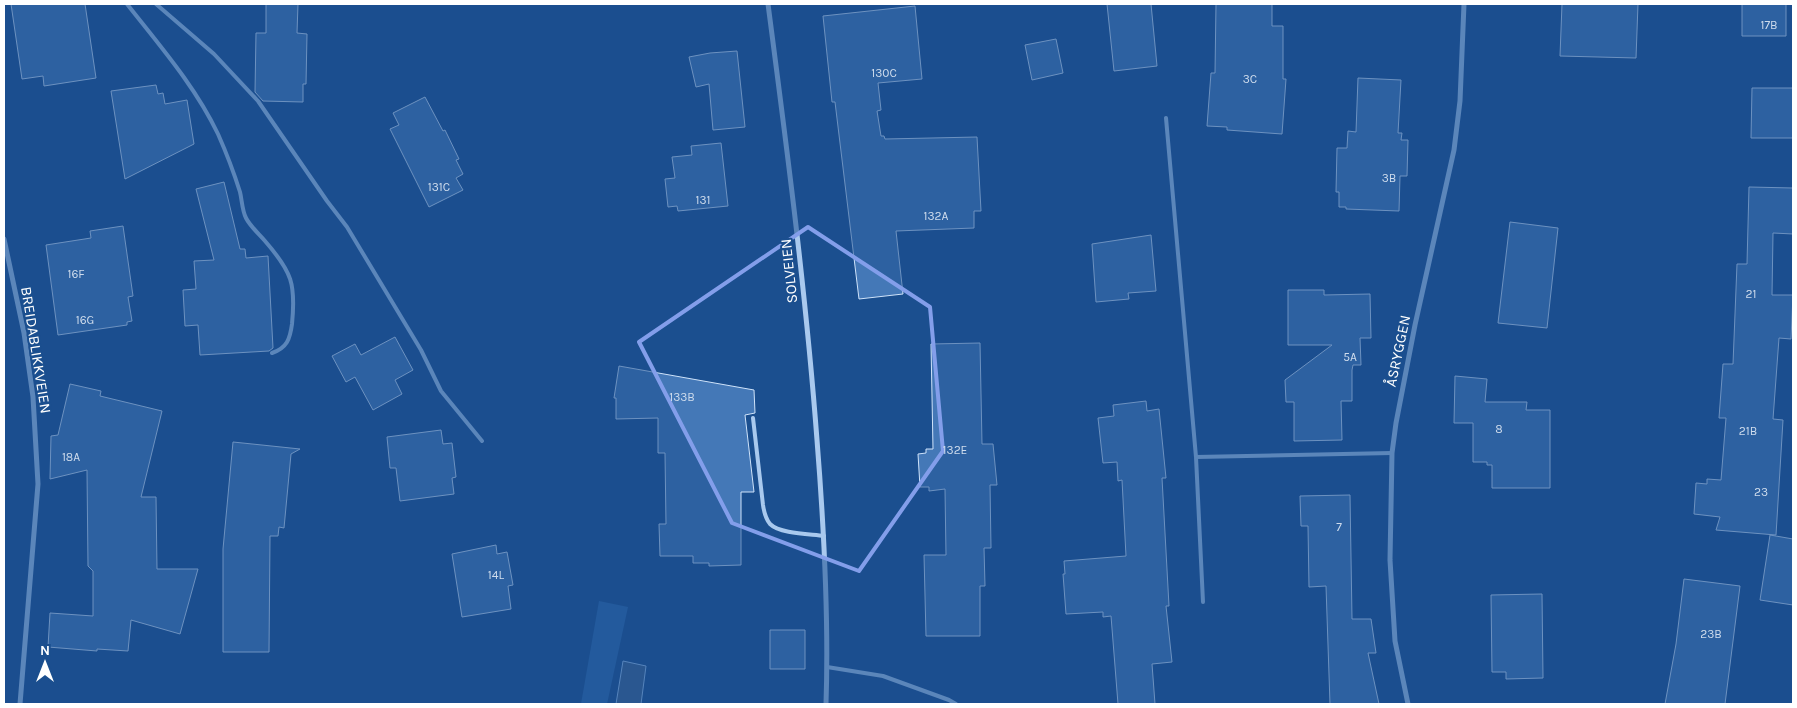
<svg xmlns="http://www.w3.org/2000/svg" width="1797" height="708" font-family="Karla,sans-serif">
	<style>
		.green { fill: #2e69ad }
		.water { fill: #3c6290; stroke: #9cc4f0 }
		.building { fill: #4478b7; stroke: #cfe3fa }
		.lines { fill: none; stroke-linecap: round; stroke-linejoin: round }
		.lane { stroke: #a9c9ee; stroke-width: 4 }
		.street { stroke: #a9c9ee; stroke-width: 5 }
		.marked { fill: none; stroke: #839eea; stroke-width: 4; stroke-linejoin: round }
		.labels { text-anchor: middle; stroke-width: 4; stroke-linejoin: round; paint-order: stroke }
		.number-label { font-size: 12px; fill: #d0dded }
		.street-label { font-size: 15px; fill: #fff; stroke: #1b4f8f }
	</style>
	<rect width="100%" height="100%" fill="#1b4f8f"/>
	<!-- green -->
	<path class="green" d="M599,601L628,607L607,704H581Z"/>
	<!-- water -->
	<path class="water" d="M623,661L646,666L641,704H616Z"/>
	<!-- building -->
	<path class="building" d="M11,4H85L96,78L44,86L43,76L22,79Z
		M266,4H298L297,33L307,34L306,84H303V102L263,101L255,92L256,33H266Z
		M1107,4H1151L1157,66L1114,71Z
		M1216,4H1272V26H1283V79H1286L1282,134L1227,130V127L1207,126L1211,73H1215Z
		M1562,4H1638L1636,58L1560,56Z
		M1742,4H1786V36H1742Z
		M915,6L922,79L878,83L881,110L877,111L881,136H884L885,139L977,137L981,211H974V228L896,231L903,294L859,299L835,102H832L823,16Z
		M1056,39L1063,73L1032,80L1025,45Z
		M737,51L745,127L713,130L709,84L696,87L689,57L710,53Z
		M1358,78L1401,80L1398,133H1402L1401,140H1408L1407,176H1400L1399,211L1346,209V207H1339V192H1336L1337,148H1347L1348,131L1356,132Z
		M156,85L158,94L163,93L165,104L187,100L194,144L125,179L111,91Z
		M1752,88H1793V138H1751Z
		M425,97L443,131L445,130L459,159L456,160L463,174L456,178L463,190L429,207L390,129L399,125L393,113Z
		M721,143L728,206L678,211L677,206L668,207L665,179L675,178L672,157L692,155L691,146Z
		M224,182L240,249H245L246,258L268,256L273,348L269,351L200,355L198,325L185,326L183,290L196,289L194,261L214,260L196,189Z
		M1749,187L1793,188V234L1773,233L1772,295H1793L1791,339L1779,338L1773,419L1783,420L1776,535L1716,530L1720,517L1694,514L1696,483L1707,484V479L1721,480L1726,418H1719L1723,364H1733L1737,264H1747Z
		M1510,222L1558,228L1547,328L1498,323Z
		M123,226L133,296L128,297L132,321L127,322V325L58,335L46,245L91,238L90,231Z
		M1151,235L1156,291L1128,293L1129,299L1096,302L1092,244Z
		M1288,290H1324V295L1370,294L1371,338H1360L1361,365H1353L1352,370V401H1341L1342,440L1294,441V402H1286L1285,380L1332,345H1288Z
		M395,337L413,370L395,380L402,394L373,410L355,377L346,382L332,356L355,344L361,355Z
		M980,343L982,444H993L997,485H990L991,548H984L985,586H980V636H926L924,555H946L945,489L929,491V487H920L918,454L926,453V449H933L931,344Z
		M619,366L754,390L755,413L745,415L754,492H741V565L709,566V563H693V556H660L659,524H666L665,453H658V418L616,419V398H614Z
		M1455,376L1487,379L1485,402H1527L1526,410H1550V488H1492V465H1487V462H1473V423H1454Z
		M70,384L101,391L100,396L162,411L141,497H156L157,569H198L180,634L131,620L128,651L97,649V651L48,647L50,613L93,616V571L88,566L87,470L50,479L51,436L58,435Z
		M1146,401L1147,411L1159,409L1166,478H1162L1169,606H1166L1172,662L1152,664L1155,704H1118L1111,616L1103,617V612L1066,614L1063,574H1065L1064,561L1126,556L1122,480L1118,481L1117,462L1103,463L1098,418L1114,416L1113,405Z
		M441,430L443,444L452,443L456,477L452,478L454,494L400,501L396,468H390L387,437Z
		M233,442L300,449L291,454L284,528L279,527L278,536H270L269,652H223V549Z
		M1350,495L1352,619H1371L1376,653H1368L1379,704H1330L1326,586L1309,587L1308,526H1301L1300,496Z
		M1770,535L1793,539V605L1760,600Z
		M496,545L497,554L507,552L513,585L508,586L511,609L462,617L452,554Z
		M1684,579L1740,586L1725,704H1665L1676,644Z
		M1542,594L1543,678L1506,679V672H1492L1491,595Z
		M770,630H805V669H770Z"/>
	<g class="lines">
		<!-- lane -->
		<path class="lane" d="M127,4C160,46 195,86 218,134C226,152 234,173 240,192C242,200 242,210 246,218C250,226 259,234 265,241C292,272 296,284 292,324C290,339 287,348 272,353
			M156,4L214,54L258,101L327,201L347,227L421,350L441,391L482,441
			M1166,118L1196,457
			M753,418L763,505C764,512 766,519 770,524C780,534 810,534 824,536
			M1203,602L1196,457L1392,453
			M827,667L883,676L949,700L956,704"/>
		<!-- street -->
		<path class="street" d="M768,4C787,149 806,294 817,440C824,528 829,616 826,704
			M4,239L24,333L33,397L38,484L20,704
			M1408,704L1395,641L1390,560L1392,453L1396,423L1415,325L1454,150L1460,101L1464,4"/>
	</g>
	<!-- marked area -->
	<path d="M0 0H1797V708H0ZM808,227L930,307L943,451L859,571L732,523L639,342Z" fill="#1b4f8f" fill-opacity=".55" fill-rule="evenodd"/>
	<path class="marked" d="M808,227L930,307L943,451L859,571L732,523L639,342Z"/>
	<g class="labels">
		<!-- number labels -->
		<g class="number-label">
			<text x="1769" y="29">17B</text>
			<text x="884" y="77">130C</text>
			<text x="1250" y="83">3C</text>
			<text x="1389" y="182">3B</text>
			<text x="439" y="191">131C</text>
			<text x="703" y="204">131</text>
			<text x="936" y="220">132A</text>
			<text x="76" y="278">16F</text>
			<text x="1751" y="298">21</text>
			<text x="85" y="324">16G</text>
			<text x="1350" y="361">5A</text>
			<text x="682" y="401">133B</text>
			<text x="1499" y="433">8</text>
			<text x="1748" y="435">21B</text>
			<text x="955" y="454">132E</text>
			<text x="71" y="461">18A</text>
			<text x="1761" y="496">23</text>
			<text x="1339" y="531">7</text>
			<text x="496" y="579">14L</text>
			<text x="1711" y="638">23B</text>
		</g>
		<!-- street labels -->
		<g class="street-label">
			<text transform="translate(789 271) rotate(-96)" y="5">SOLVEIEN</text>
			<text transform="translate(36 350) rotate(81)" y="5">BREIDABLIKKVEIEN</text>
			<text transform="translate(1398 351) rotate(-78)" y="5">ÅSRYGGEN</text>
		</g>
	</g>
	<!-- border -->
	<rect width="1797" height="708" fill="none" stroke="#ffffff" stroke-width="10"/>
	<!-- north arrow -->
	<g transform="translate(45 663)" stroke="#1b4f8f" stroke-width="4" paint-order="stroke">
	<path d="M0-4L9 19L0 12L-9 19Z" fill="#ffffff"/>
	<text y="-8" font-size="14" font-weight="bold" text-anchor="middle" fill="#ffffff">N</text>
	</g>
</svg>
